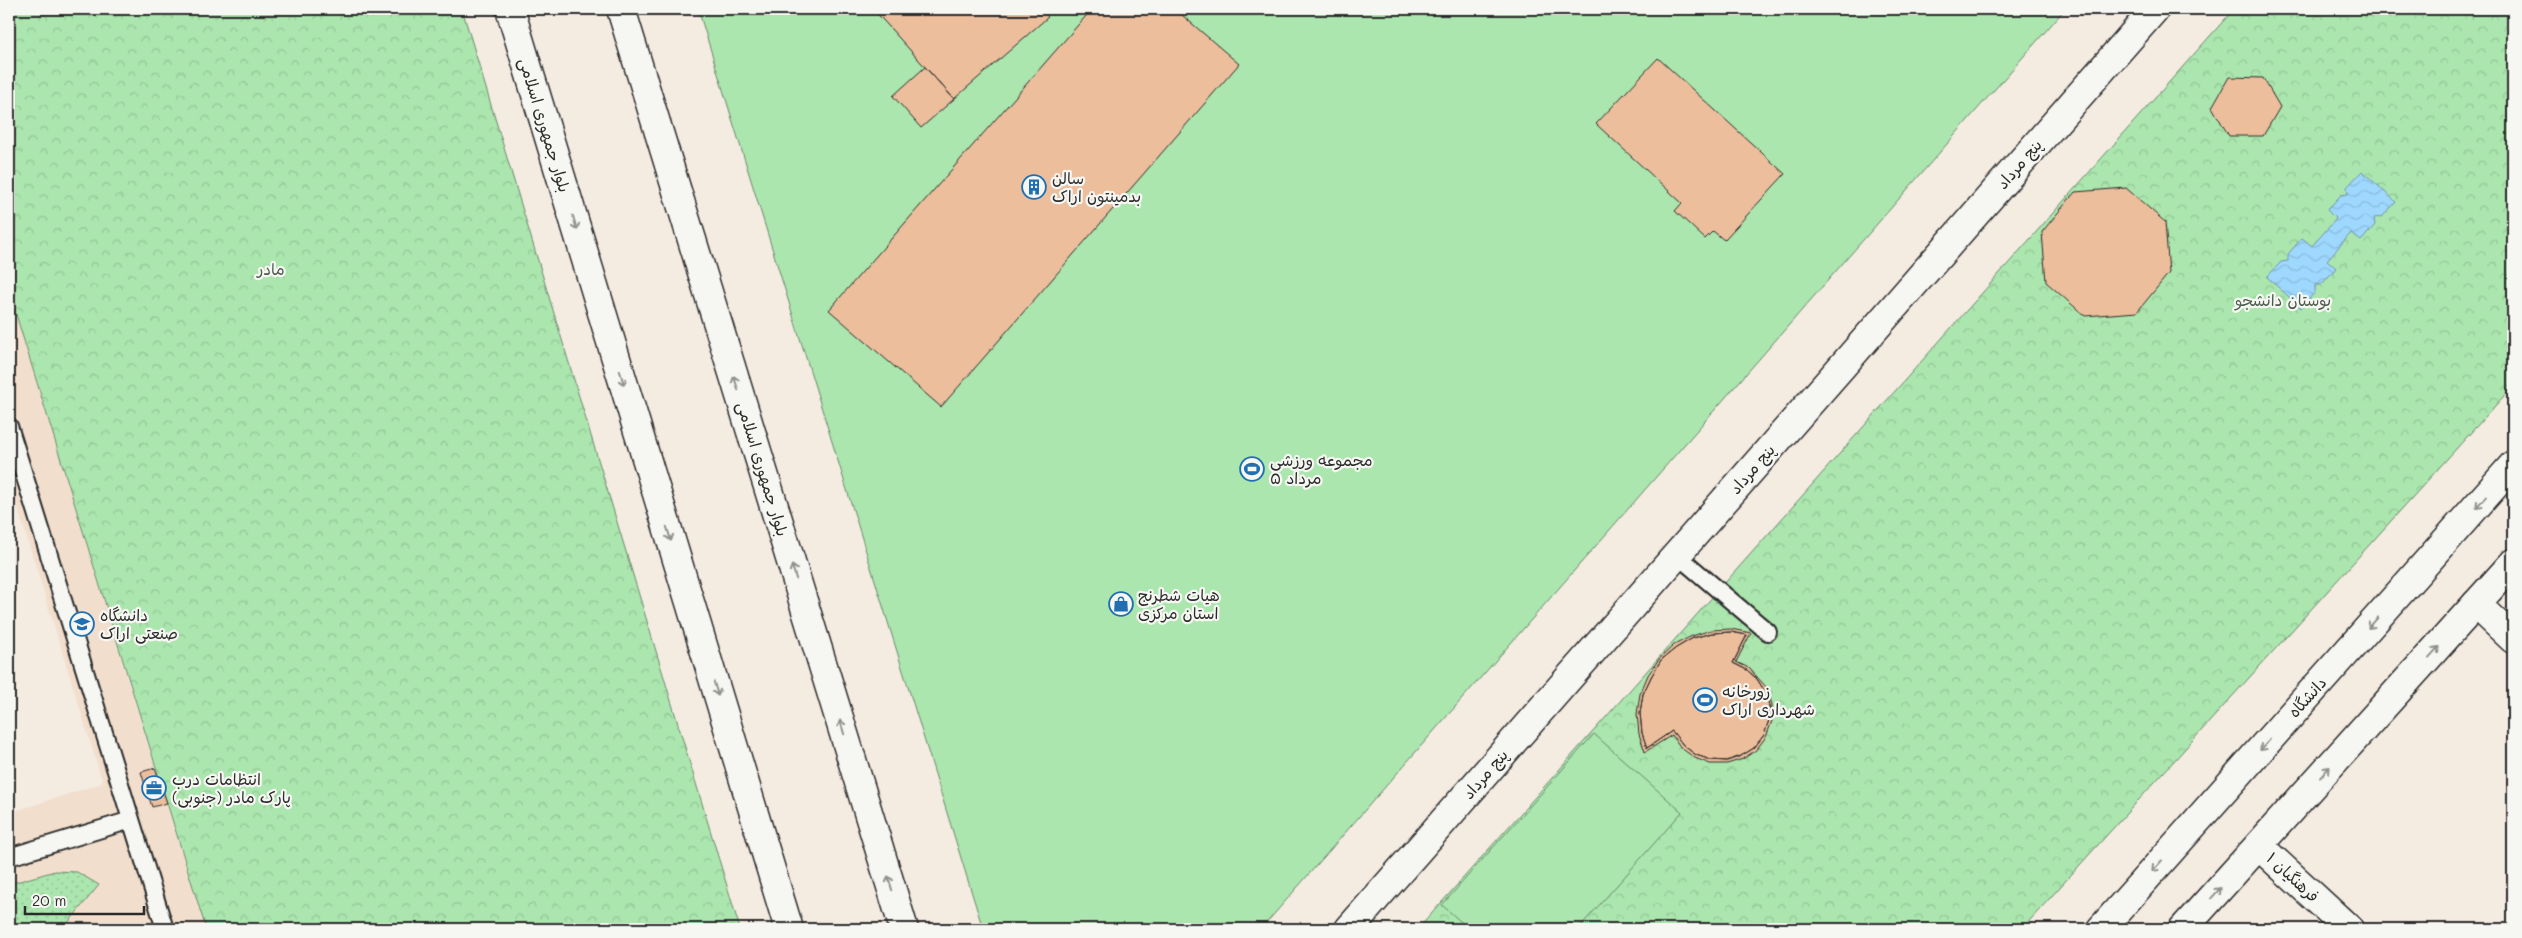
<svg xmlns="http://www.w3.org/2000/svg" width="2522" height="938" font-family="Mali,'Playpen Sans Arabic',sans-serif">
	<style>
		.built { fill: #f2decc }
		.grass { fill: url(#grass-dots); stroke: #6a886c }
		.forest { fill: url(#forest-crowns); stroke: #6a886c }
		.garden { fill: #aae6ad; stroke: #6a886c }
		.water { fill: url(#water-waves); stroke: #7093aa }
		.building { fill: #ecbe9c; stroke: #2b2b2b; fill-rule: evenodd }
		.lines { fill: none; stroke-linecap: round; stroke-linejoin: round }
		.service-casing { stroke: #2b2b2b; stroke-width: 20 }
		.minor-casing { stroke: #2b2b2b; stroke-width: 31 }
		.tertiary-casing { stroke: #2b2b2b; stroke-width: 31 }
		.secondary-casing { stroke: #2b2b2b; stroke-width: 31 }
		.service { stroke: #f6f6f2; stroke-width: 16 }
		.minor { stroke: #f6f6f2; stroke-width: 28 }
		.tertiary { stroke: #f6f6f2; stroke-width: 28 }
		.secondary { stroke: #f6f6f2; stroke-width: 28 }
		.oneway { stroke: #90908e }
		.labels { text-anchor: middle; stroke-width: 4.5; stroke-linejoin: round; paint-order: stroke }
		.street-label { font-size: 16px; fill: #2b2b2b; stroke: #f6f6f2 }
		.poi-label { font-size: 16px; fill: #2b2b2b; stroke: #f6f6f2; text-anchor: start }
		.park-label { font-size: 16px; fill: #4b5a4c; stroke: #f6f6f2 }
	</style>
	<defs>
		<pattern id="grass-dots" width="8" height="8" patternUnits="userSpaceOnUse" patternTransform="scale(1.25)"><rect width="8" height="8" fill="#aae6ad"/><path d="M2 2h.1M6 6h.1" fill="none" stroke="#92c595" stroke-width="1.8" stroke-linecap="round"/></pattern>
		<pattern id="forest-crowns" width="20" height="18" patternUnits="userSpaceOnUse" patternTransform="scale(1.25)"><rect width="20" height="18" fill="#aae6ad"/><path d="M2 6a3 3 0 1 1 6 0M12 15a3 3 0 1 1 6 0" fill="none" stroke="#92c595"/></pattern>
		<pattern id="water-waves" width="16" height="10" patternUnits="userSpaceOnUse" patternTransform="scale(1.25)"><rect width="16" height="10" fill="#9ed8ff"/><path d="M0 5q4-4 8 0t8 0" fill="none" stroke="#88badb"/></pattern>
	</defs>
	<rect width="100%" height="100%" fill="#f4ebe1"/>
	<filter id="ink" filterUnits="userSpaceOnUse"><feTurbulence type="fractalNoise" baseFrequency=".02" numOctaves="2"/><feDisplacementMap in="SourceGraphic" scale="10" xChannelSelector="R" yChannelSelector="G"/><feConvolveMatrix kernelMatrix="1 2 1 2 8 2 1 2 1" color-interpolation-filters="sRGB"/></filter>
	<g filter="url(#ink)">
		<!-- built -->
		<path class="built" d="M9,292L155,768L206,929H9V813L103,783L9,480Z"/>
		<!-- grass -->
		<path class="grass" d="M55,871L77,872L99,885L63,929H9V884Z"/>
		<!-- forest -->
		<path class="forest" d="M9,9H462L740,929H206L9,292Z
			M2234,9H2513V386L2022,929H1418Z"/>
		<!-- garden -->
		<path class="garden" d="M698,9H2065L1261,929H983Z
			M1594,734L1682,812L1578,929H1469L1442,905Z"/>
		<!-- water -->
		<path class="water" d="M2362,171L2396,202L2382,217L2374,218L2375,225L2361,241L2351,233L2327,260L2336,268L2322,284L2315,285V292L2301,308L2267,277L2281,262L2288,261V254L2302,238L2312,246L2336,219L2327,210L2341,195L2348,194L2347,187Z"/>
		<!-- building -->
		<path class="building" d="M873,9H1041L1048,17L954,99Z
			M1092,9H1175L1239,64L941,407L829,310Z
			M1658,58L1785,174L1724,240L1713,231L1705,239L1675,211L1682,203L1596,124Z
			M925,67L954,99L921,128L893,96Z
			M2229,77L2263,78L2280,107L2263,136H2229L2212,107Z
			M2126,188L2165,222L2169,273L2137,312L2085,316L2046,282L2042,232L2075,192Z
			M1731,629L1751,633L1736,662L1749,668L1767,688L1772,705V721L1766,737L1756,750L1743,759L1727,764H1710L1695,758L1681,748L1672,735L1645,752L1639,734L1637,714L1640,694L1648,675L1659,659L1674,645L1692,636L1711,630ZM1731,632L1747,635L1733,663L1747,670L1757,679L1764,690L1769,705V720L1764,735L1754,748L1741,756L1727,761L1711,760L1696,755L1684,746L1672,731L1647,748L1642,733L1640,713L1643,694L1651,677L1661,660L1676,648L1693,638L1712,633Z
			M1731,632L1747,635L1733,663L1747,670L1757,679L1764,690L1769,705V720L1764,735L1754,748L1741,756L1727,761L1711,760L1696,755L1684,746L1672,731L1647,748L1642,733L1640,713L1643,694L1651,677L1661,660L1676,648L1693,638L1712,633Z
			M155,768L167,803L152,807L141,772Z"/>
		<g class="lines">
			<!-- service casing -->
			<g class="service-casing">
				<path id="service" d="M9,426L165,929
					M1677,555L1768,632
					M9,857L131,820"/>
			</g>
			<!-- minor casing -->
			<g class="minor-casing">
				<path id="minor" d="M2259,846L2349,929"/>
			</g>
			<!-- tertiary casing -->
			<g class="tertiary-casing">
				<path id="tertiary" d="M2476,604L2513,639
					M1349,929L2155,9"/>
			</g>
			<!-- secondary casing -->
			<g class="secondary-casing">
				<path id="secondary" d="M510,9L789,929
					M621,9L904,929
					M2101,929L2513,465
					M2183,929L2513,563"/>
			</g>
			<!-- service -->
			<use href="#service" class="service"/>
			<!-- minor -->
			<use href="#minor" class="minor"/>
			<!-- tertiary -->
			<use href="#tertiary" class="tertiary"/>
			<!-- secondary -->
			<use href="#secondary" class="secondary"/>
		</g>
		<!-- one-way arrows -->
		<defs><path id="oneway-shaft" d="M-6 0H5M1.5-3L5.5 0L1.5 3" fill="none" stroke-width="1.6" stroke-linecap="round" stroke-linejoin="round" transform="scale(1.25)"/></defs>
		<g class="oneway">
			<use href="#oneway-shaft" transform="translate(575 223) rotate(73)"/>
			<use href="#oneway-shaft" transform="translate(622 378) rotate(73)"/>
			<use href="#oneway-shaft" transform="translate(736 383) rotate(-107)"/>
			<use href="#oneway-shaft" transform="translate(2481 502) rotate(132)"/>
			<use href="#oneway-shaft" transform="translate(669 534) rotate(73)"/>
			<use href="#oneway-shaft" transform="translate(794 572) rotate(-107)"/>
			<use href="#oneway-shaft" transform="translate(2373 623) rotate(132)"/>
			<use href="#oneway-shaft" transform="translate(2434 652) rotate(-48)"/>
			<use href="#oneway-shaft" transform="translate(716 689) rotate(73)"/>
			<use href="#oneway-shaft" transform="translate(842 727) rotate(-107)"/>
			<use href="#oneway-shaft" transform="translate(2265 745) rotate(132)"/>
			<use href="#oneway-shaft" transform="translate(2325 772) rotate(-48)"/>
			<use href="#oneway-shaft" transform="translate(2157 866) rotate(132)"/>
			<use href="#oneway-shaft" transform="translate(890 883) rotate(-107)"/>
			<use href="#oneway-shaft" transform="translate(2216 893) rotate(-48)"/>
		</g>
	</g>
	<!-- icons -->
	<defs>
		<g id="building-ring" transform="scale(1.25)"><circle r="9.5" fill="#f6f6f2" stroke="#1f6fb2" stroke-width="1.5"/><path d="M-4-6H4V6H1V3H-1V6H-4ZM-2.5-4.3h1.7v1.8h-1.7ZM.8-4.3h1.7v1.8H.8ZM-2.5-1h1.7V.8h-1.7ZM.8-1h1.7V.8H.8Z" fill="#1f6fb2"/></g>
		<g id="stadium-ring" transform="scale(1.25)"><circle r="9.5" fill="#f6f6f2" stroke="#1f6fb2" stroke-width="1.5"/><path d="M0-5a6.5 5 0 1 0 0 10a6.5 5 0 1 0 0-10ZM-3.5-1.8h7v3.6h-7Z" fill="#1f6fb2"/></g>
		<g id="shop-ring" transform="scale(1.25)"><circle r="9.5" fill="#f6f6f2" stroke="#1f6fb2" stroke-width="1.5"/><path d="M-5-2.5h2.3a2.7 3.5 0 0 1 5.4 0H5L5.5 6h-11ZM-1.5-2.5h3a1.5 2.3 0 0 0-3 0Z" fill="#1f6fb2"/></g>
		<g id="university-ring" transform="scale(1.25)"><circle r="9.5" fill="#f6f6f2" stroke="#1f6fb2" stroke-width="1.5"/><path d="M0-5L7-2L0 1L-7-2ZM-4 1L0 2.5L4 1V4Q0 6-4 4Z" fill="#1f6fb2"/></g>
		<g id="office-ring" transform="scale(1.25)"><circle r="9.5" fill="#f6f6f2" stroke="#1f6fb2" stroke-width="1.5"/><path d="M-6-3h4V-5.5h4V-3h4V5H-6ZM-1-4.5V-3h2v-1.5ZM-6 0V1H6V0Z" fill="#1f6fb2"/></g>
	</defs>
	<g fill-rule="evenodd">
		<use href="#building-ring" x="1034" y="187"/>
		<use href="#stadium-ring" x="1252" y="469"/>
		<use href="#shop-ring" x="1121" y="604"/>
		<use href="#university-ring" x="82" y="624"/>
		<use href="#stadium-ring" x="1705" y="700"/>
		<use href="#office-ring" x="154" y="788"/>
	</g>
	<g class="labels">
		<!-- street labels -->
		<g class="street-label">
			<text transform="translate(545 125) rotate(73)" y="6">بلوار جمهوری اسلامی</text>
			<text transform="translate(2019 164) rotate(-49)" y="6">پنج مرداد</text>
			<text transform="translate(763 469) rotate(73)" y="6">بلوار جمهوری اسلامی</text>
			<text transform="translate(1752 469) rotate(-49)" y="6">پنج مرداد</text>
			<text transform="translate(2307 697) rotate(-48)" y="6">دانشگاه</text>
			<text transform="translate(1485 774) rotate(-49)" y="6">پنج مرداد</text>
			<text transform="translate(2293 877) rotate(43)" y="6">فرهنگیان ۱</text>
		</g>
		<!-- poi labels -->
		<g class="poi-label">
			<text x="1052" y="184">سالن<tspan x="1052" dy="18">بدمینتون اراک</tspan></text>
			<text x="1270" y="466">مجموعه ورزشی<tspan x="1270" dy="18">۵ مرداد</tspan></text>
			<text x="1138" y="601">هیات شطرنج<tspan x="1138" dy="18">استان مرکزی</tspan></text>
			<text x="100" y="621">دانشگاه<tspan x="100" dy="18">صنعتی اراک</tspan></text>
			<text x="1722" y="697">زورخانه<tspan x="1722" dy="18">شهرداری اراک</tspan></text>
			<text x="172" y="785">انتظامات درب<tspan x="172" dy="18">پارک مادر (جنوبی)</tspan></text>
		</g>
		<!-- park labels -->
		<g class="park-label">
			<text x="271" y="275">مادر</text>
			<text x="2283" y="306">بوستان دانشجو</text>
		</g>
	</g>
	<!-- margin -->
	<rect width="2522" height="938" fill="none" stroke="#f6f6f2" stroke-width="30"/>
	<rect x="15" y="15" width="2492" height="908" fill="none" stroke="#2b2b2b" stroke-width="2" filter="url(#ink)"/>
	<!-- scale -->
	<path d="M25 906v8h119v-8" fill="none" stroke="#2b2b2b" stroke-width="2.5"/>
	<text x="32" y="906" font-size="15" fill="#2b2b2b" stroke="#f6f6f2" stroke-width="4" paint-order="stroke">20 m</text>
</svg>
